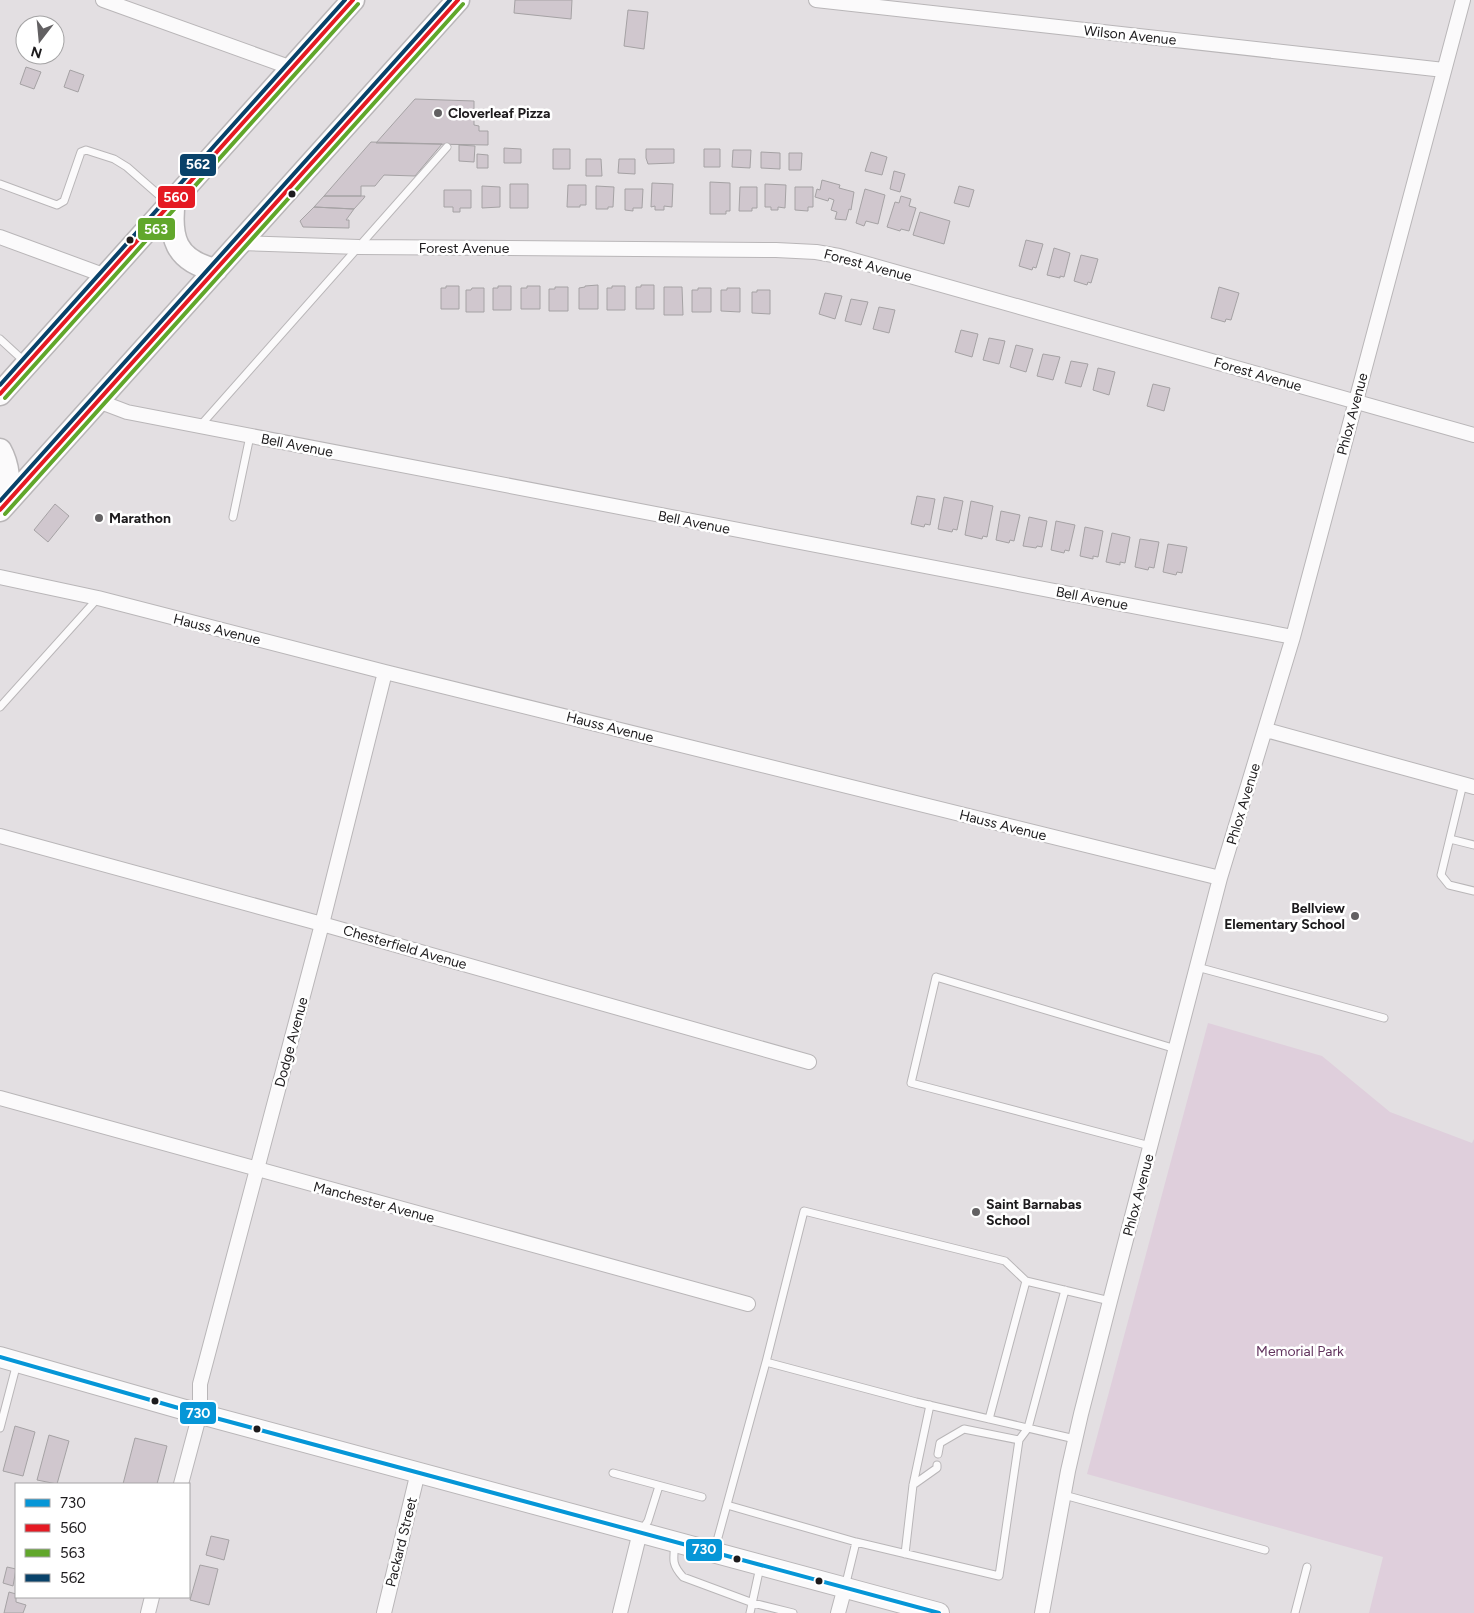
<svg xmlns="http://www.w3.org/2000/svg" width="1474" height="1613" font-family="Figtree,sans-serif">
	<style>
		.green { fill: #dfcfdc }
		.building { fill: #d0c7ce; stroke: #a5a2a4 }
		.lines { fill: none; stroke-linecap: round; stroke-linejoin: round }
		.lane-casing { stroke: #b9b6b8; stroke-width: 9 }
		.street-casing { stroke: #b9b6b8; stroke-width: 16 }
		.secondary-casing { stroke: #b9b6b8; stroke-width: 22 }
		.primary-casing { stroke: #b9b6b8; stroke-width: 25 }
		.lane { stroke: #fbfafb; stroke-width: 7 }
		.street { stroke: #fbfafb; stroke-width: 14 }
		.secondary { stroke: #fbfafb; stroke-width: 20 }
		.primary { stroke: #fbfafb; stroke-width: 22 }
		.bus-1-casing { stroke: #fff; stroke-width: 8 }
		.bus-2-casing { stroke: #fff; stroke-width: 8 }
		.bus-3-casing { stroke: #fff; stroke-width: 8 }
		.bus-4-casing { stroke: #fff; stroke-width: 8 }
		.bus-1 { stroke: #0696d7; stroke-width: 4 }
		.bus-2 { stroke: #e51a23; stroke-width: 4 }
		.bus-3 { stroke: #61a72b; stroke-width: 4 }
		.bus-4 { stroke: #09426a; stroke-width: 4 }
		.poi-dot { fill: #626062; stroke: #fff; stroke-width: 2 }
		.bus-dot { fill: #1d1b1d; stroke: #fff; stroke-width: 2 }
		.labels { text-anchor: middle; stroke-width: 5; stroke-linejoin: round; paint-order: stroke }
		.street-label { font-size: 14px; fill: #1d1b1d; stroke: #fff }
		.poi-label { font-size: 14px; font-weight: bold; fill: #1d1b1d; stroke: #fff; text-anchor: start }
		.park-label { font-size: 14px; fill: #62345e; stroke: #fff }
		.line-badge { stroke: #fff; stroke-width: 2 }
		.badge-label { font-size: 14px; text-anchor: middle; font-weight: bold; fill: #fff }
	</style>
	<rect width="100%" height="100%" fill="#e3dfe2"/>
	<!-- green -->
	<path class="green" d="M1208,1023L1322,1056L1390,1112L1472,1143L1474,1139V1613H1369L1383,1557L1087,1474Z"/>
	<!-- building -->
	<path class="building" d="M515,0H572L571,19L514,13Z
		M628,10L648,12L644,49L624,46Z
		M26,67L41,72L34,89L20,84Z
		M70,70L84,75L78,92L64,87Z
		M415,99L474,101V125L479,126V131H488V145L376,143Z
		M371,142L442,144L415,176L384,175L375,186H361V196H324Z
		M459,145L475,146L474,162L459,161Z
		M504,148L521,149V163H504Z
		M553,149H570V169H553Z
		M646,149H674V163L648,164L646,158Z
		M704,149H720V167H704Z
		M733,150H751L750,168L732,167Z
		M761,152L780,153V169L761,168Z
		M871,152L887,157L882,175L865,171Z
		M789,153H802L801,170H789Z
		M477,154L488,155V168H477Z
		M586,159H601L602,176H586Z
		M619,159H635V174L618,173Z
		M894,171L905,174L900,192L890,189Z
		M822,180L840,185L839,188L854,192L851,210L849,209L846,220L835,219L837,212L831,210L834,200L829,198L828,201L815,197L817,189L820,190Z
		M710,182L730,183V211H726V214H710Z
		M652,183L673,184L672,207L664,206V210H655V206L651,207Z
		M510,184H528V208H510Z
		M765,184L786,185L785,208L778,207V210H771V207H765Z
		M568,185H586V205H580V207H567Z
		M482,186L500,187V207L482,208Z
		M596,186L614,187L613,207H608V209H596Z
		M959,186L974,190L969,207L954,203Z
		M740,187H757V208H752V211H739Z
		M795,187H813V207H808V211L795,210Z
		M625,189H643L642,208H633V211L625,210Z
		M865,189L885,195L878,224L866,221L864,226L856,223Z
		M444,190H471V208H460V212H453V207H444Z
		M324,196H365L364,198L354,209L314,207Z
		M901,196L911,199L909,206L916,208L909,231L901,229L900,231L887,227L895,202L899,203Z
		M314,207L354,209L346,220H349V228L303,227L300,221Z
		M920,212L950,221L944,244L913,235Z
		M1026,240L1043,244L1036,268L1033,267L1032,270L1019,266Z
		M1054,248L1070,253L1064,277L1060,276V278L1047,275Z
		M1081,255L1098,259L1091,283L1088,282L1087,285L1074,281Z
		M598,285V309H579V288L585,287V286Z
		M641,285H654V309H636V287H641Z
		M446,286H459V309H441V288H446Z
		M498,286H511V310H493V288H498Z
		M527,286H540V309H521V288H527Z
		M612,286H625V310H607V288H612Z
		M555,287H568V311H549V289H555Z
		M664,287H682L683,315H664Z
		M1219,287L1239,293L1231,320L1226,319L1225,322L1211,318Z
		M472,288H484V312H466V290H471Z
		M698,288H711V312H692V290H698Z
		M727,288H740V312L721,311V290H727Z
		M757,290H770V314L752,313V292H757Z
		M825,293L842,296L835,319L819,314Z
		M851,299L868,302L861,325L845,321Z
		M879,307L895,310L889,333L873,329Z
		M961,330L978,334L972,357L955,352Z
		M989,338L1005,341L999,364L983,360Z
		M1016,345L1033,349L1026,372L1010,367Z
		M1043,354L1060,357L1053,380L1037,376Z
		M1071,361L1088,364L1081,387L1065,383Z
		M1098,368L1115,372L1109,395L1093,390Z
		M1153,384L1170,388L1164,411L1147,406Z
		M917,496L935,499L930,525L925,524L924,527L911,524Z
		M944,497L963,501L957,530L953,529L952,532L938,529Z
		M971,501L993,506L987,537L983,536L982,539L965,535Z
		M55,504L69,516L48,542L34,530Z
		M1001,511L1020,515L1014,541L1010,540L1009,543L996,540Z
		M1029,517L1047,521L1042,547L1037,546L1036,548L1023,546Z
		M1056,521L1075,525L1069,551L1065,550L1064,553L1051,550Z
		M1085,527L1103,531L1098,557L1093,556V559L1080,556Z
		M1112,533L1130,537L1125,563L1120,562V565L1106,562Z
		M1140,539L1159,542L1154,568L1149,567L1148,570L1135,567Z
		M1168,544L1187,547L1182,573L1177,572L1176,575L1163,572Z
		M15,1426L35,1432L23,1476L3,1471Z
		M49,1435L69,1441L57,1484L37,1480Z
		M135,1438L167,1446L157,1484H123Z
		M211,1536L229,1540L224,1560L206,1555Z
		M200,1565L218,1569L209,1605L190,1600Z
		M7,1567L16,1569L13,1586L3,1583Z
		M9,1592L16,1594V1602L26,1605L23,1613H4Z"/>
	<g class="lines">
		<!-- lane casing -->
		<g class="lane-casing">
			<path id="lane" d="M0,184L57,205L64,201L81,152L86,150L114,159L127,167L168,203
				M0,339L25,362
				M200,426L447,147
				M233,517L250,436
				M0,707L98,598
				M1463,784L1441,875L1449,885L1474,891
				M1450,839L1474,845
				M1197,967L1384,1018
				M1150,1146L911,1083L936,977L1176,1049
				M766,1362L804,1211L1005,1261L1026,1281L1110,1301
				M989,1419L1026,1281
				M0,1428L17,1363
				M938,1454L940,1443L964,1429L1019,1440
				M613,1473L702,1497
				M913,1485L937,1468V1465
				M1064,1495L1265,1550
				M727,1505L856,1542L999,1576L1019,1440L1028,1428L1065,1290
				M642,1530L648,1521L659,1486
				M675,1544C673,1560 672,1565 683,1577L753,1603L793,1613
				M714,1552L766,1362L916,1402L1075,1439
				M905,1554L913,1485L930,1405
				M845,1587L856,1542
				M750,1613L760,1567
				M1295,1613L1307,1567"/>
		</g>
		<!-- street casing -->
		<g class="street-casing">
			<path id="street" d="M103,0L292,68
				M816,0L1444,70
				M0,237L106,276
				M240,243L359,247L776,250L816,252L839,256L1474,435
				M98,401L127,412L1293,637
				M0,577L98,598L385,672L1220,878
				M1266,730L1474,787
				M0,836L322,924L809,1062
				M0,1098L748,1304
				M181,1484L200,1413V1384L322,924L385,672
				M148,1613L152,1597
				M384,1613L418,1472
				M620,1613L640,1532
				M838,1613L845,1587
				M1042,1613L1068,1471L1081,1414L1110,1301L1220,878L1293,637L1463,0"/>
		</g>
		<!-- secondary casing -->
		<g class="secondary-casing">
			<path id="secondary" d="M0,1357L182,1409L939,1613"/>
		</g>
		<!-- primary casing -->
		<g class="primary-casing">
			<path id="primary" d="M174,200C169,237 175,261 216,270
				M0,394L353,0
				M0,450C9,466 9,483 8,501
				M0,510L458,0"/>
		</g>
		<!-- lane -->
		<use href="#lane" class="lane"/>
		<!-- street -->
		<use href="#street" class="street"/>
		<!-- secondary -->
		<use href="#secondary" class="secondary"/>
		<!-- primary -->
		<use href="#primary" class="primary"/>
		<!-- bus-1 casing -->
		<g class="bus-1-casing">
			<path id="bus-1" d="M0,1357L182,1409L939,1613"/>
		</g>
		<!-- bus-2 casing -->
		<g class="bus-2-casing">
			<path id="bus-2" d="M0,394L353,0
				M0,510L458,0"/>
		</g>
		<!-- bus-3 casing -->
		<g class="bus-3-casing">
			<path id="bus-3" d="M5,398L358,4
				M5,514L463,4"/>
		</g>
		<!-- bus-4 casing -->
		<g class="bus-4-casing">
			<path id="bus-4" d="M0,385L345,0
				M0,501L450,0"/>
		</g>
		<!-- bus-1 -->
		<use href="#bus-1" class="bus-1"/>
		<!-- bus-2 -->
		<use href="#bus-2" class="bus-2"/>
		<!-- bus-3 -->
		<use href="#bus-3" class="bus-3"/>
		<!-- bus-4 -->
		<use href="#bus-4" class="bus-4"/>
	</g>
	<!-- markers -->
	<g class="poi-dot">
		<circle cx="438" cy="113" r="5"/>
		<circle cx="99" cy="518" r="5"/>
		<circle cx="1355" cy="916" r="5"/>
		<circle cx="976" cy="1212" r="5"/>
	</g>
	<g class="bus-dot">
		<circle cx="292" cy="194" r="4.5"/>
		<circle cx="130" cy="240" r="4.5"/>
		<circle cx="155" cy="1401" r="4.5"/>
		<circle cx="257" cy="1429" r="4.5"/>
		<circle cx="737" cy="1559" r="4.5"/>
		<circle cx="819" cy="1581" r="4.5"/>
	</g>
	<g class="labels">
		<!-- street labels -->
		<g class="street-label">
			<text transform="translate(1130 35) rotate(6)" y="5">Wilson Avenue</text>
			<text x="464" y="253">Forest Avenue</text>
			<text transform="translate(868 265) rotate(15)" y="5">Forest Avenue</text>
			<text transform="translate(1258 374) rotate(16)" y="5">Forest Avenue</text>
			<text transform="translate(1352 414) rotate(-75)" y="5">Phlox Avenue</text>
			<text transform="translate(297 445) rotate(11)" y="5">Bell Avenue</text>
			<text transform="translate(694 522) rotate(11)" y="5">Bell Avenue</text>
			<text transform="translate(1092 598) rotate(11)" y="5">Bell Avenue</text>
			<text transform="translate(217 629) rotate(14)" y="5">Hauss Avenue</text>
			<text transform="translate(610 727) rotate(14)" y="5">Hauss Avenue</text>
			<text transform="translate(1243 804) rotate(-73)" y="5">Phlox Avenue</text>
			<text transform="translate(1003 825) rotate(14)" y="5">Hauss Avenue</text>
			<text transform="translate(405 947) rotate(16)" y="5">Chesterfield Avenue</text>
			<text transform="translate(291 1042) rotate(-75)" y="5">Dodge Avenue</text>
			<text transform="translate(1138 1195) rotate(-75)" y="5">Phlox Avenue</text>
			<text transform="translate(374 1202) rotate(15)" y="5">Manchester Avenue</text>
			<text transform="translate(401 1542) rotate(-76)" y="5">Packard Street</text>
		</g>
		<!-- poi labels -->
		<g class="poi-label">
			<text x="448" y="118">Cloverleaf Pizza</text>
			<text x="109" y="523">Marathon</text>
			<text x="1345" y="913" text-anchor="end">Bellview<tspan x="1345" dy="16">Elementary School</tspan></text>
			<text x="986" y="1209">Saint Barnabas<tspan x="986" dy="16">School</tspan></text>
		</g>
		<!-- park labels -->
		<g class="park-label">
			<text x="1300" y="1356">Memorial Park</text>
		</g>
	</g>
	<g class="line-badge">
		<rect x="179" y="153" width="38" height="24" rx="5" fill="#09426a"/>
		<rect x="157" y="185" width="39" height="24" rx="5" fill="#e51a23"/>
		<rect x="137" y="217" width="39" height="24" rx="5" fill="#61a72b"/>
		<rect x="179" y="1401" width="38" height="24" rx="5" fill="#0696d7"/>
		<rect x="685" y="1538" width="38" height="24" rx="5" fill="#0696d7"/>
	</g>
	<g class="badge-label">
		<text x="198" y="169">562</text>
		<text x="176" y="202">560</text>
		<text x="156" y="234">563</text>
		<text x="198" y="1418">730</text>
		<text x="704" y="1554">730</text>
	</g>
	<!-- legend -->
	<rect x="15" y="1483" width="175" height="115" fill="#ffffff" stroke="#a5a4a5"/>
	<rect x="25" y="1499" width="25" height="8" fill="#0696d7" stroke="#a5a4a5"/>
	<text x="60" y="1508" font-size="15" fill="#1d1b1d">730</text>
	<rect x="25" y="1524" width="25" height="8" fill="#e51a23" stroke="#a5a4a5"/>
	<text x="60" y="1533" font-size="15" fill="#1d1b1d">560</text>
	<rect x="25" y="1549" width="25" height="8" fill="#61a72b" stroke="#a5a4a5"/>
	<text x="60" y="1558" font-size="15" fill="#1d1b1d">563</text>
	<rect x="25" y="1574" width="25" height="8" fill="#09426a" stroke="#a5a4a5"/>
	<text x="60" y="1583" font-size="15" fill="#1d1b1d">562</text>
	<!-- north arrow -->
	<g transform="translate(40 40) rotate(196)"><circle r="24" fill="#ffffff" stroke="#a5a4a5"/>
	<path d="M0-4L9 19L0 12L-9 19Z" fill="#626062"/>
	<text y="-8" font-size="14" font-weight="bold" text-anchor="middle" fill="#1d1b1d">N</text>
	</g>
</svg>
